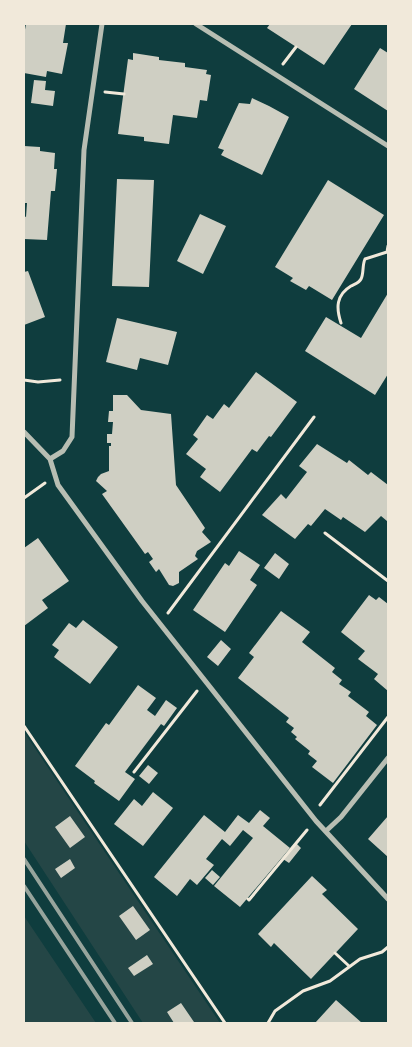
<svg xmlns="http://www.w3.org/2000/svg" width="412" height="1047" font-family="'Work Sans',sans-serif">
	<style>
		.green { fill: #244646 }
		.building { fill: #cfcfc3 }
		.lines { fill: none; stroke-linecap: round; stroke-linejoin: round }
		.path { stroke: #f1e9da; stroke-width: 3 }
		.minor { stroke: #b8beb3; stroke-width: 5 }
		.rail { stroke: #97a49c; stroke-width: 4 }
	</style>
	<rect width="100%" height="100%" fill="#0f3d3e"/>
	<!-- green -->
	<path class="green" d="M24,732L220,1023H143L24,841Z
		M24,916L96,1023H26L24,1020Z"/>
	<!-- building -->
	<path class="building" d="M26,24H66L63,43H68L62,74L47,71L46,77L24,73V35Z
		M270,24H352L324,65L267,28Z
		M380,48L388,53V111L354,89Z
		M133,53L159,57V60L185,63V67L207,70L206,74L211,75L207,101L200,100L197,118L173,115L169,144L144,141V137L118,134L128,59L133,60Z
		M34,80L46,81L45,90L55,91L53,106L31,103Z
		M252,98L269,106L289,117L262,175L221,155L224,150L218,148L239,103L250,104Z
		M24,146L40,147V151L55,153L54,169H57L55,191H51L47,240L24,239V216L26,217L27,203H24Z
		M117,179L154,180L149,287L112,286Z
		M328,180L384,215L332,300L309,286L306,290L290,281L293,278L275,267Z
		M200,214L226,226L203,274L177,261Z
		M28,271L45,317L24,325V272Z
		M388,293V374L375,395L305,351L326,317L361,338Z
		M117,318L177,332L168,365L140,358L137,370L106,362Z
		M256,372L297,402L271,437L269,436L257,452L252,449L220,492L200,477L206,469L186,454L198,439L193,435L207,415L213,419L224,404L229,408Z
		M113,395H127L141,410L171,414L176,485L205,528L202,532L211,542L197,551L195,556L198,559L179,572V583L173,586L169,585L159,569L156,572L149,562L153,559L148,552L145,554L102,494L107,491L96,481L98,477L101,474L109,471V446H111V443H107V434H112L113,422H108L109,411H113Z
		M317,444L347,463L349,460L368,475L371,472L388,485L387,521L381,516L365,532L343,517L341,520L325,509L311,526L308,524L295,539L262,515L281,494L286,499L307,472L299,466Z
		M38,538L69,581L42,600L48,608L24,626V548Z
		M239,551L260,565L250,580L257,585L225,632L193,610L225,563L229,566Z
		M275,553L289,564L279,579L264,568Z
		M369,595L376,600L379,597L388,604V691L374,679L378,674L358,659L365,651L341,632Z
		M281,611L310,632L302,642L335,668L332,672L342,680L339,684L351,692L348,696L369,712L366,716L377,725L333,783L312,767L317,761L308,754L310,751L295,739L297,737L291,732L294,728L286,722L289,718L238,678L254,657L249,653Z
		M83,620L118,647L90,684L54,657L59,650L52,645L69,623L76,628Z
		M221,640L231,649L218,666L207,657Z
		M138,685L156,698L147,710L155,716L166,700L177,708L164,726L161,724L125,772L135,779L119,801L94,783L95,781L75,766L106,723L109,725Z
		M148,765L158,773L149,784L139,776Z
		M153,792L173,808L143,846L114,824L134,799L142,806Z
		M260,810L270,818L263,826L290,848L240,907L214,886L253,838L243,830L230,846L222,839L206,859L214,865L197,885L190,879L177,896L154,877L204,815L225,832L238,815L249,823Z
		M70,816L85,837L70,848L55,827Z
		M388,816V857L368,839Z
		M296,843L301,848L289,863L283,859Z
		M70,859L75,868L61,878L55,869Z
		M212,870L220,877L213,885L205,878Z
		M312,876L327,890L322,894L358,929L311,979L274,943L271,947L258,934Z
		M133,906L150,930L136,940L119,916Z
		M147,955L153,964L134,976L128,968Z
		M336,1000L362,1023H315Z
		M181,1003L194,1022L191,1023H174L167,1012Z"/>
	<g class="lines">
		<!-- path -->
		<path class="path" d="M283,64L296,47
			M105,92L124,94
			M341,323C336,308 336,295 351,286C355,284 359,283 361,279C364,273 362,266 365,259L387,252L388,246
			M24,380L38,382L60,380
			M24,498L45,483
			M325,533L388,581
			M168,613L314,417
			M24,726L225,1023
			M134,772L197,691
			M320,805L388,717
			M248,899L249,900L307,830
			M335,953L349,966
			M268,1023L275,1011L303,991L330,981L360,959L382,952L388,947"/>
		<!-- minor -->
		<path class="minor" d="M196,24L388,146
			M24,432L50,459L58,485L142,601L316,821L388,899
			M50,459L63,451L72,437L84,150L102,24
			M326,831L341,817L388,758"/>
		<!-- rail -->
		<path class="rail" d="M24,859L132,1023
			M24,886L115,1023"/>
	</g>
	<!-- border -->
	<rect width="412" height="1047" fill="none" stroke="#f1e9da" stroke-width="50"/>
</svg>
